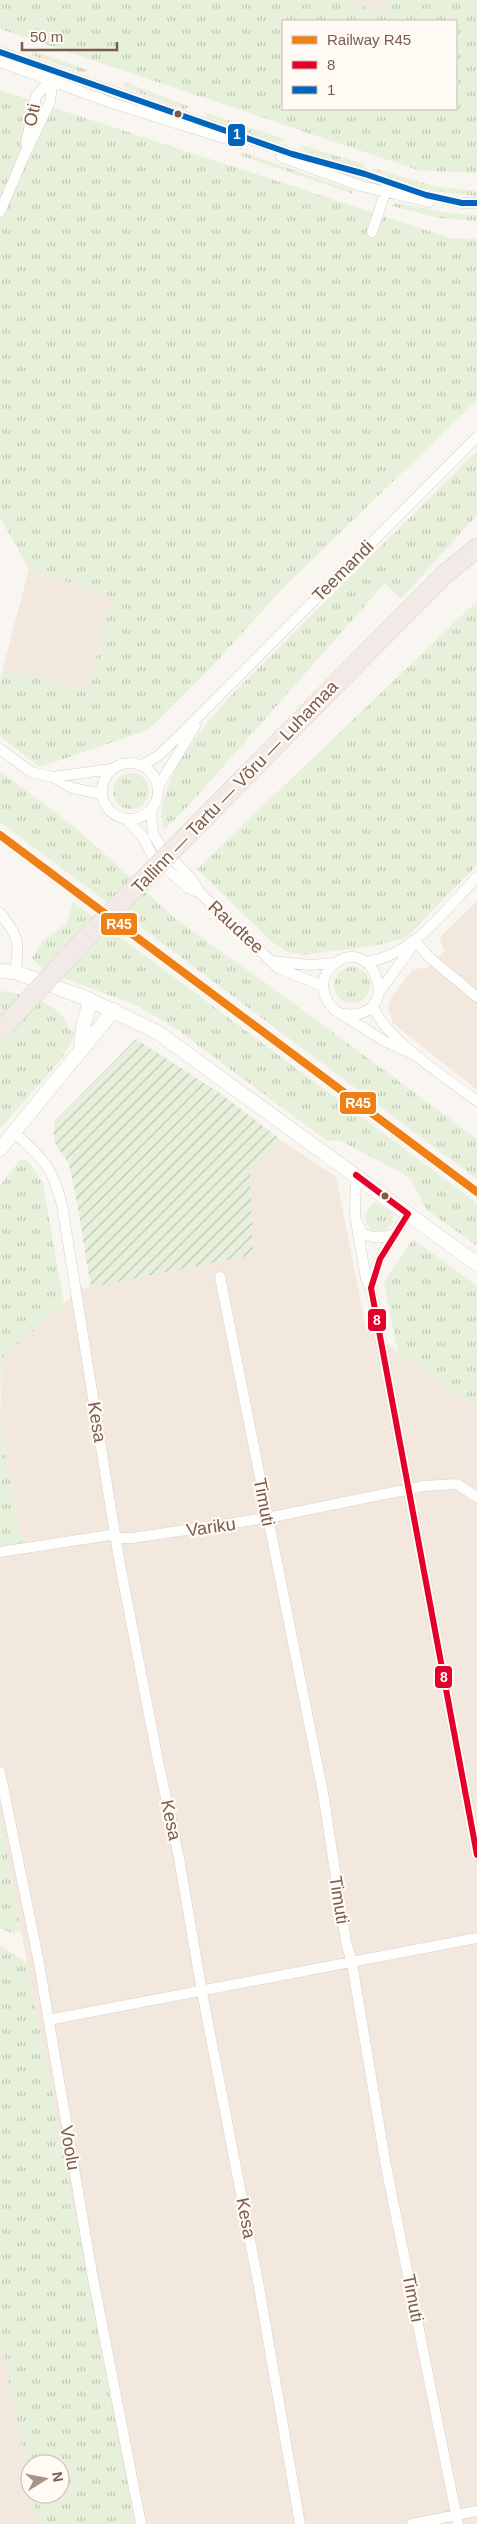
<svg xmlns="http://www.w3.org/2000/svg" width="477" height="2524" font-family="Helvetica,sans-serif">
	<style>
		.residential { fill: #f2e8de }
		.grass { fill: url(#grass-tufts); fill-rule: evenodd }
		.garden { fill: url(#garden-furrows) }
		.lines { fill: none; stroke-linecap: round; stroke-linejoin: round }
		.street-casing { stroke: #d7d1cb; stroke-width: 11 }
		.secondary-casing { stroke: #d9d2cb; stroke-width: 15 }
		.highway-casing { stroke: #dad1cc; stroke-width: 20 }
		.street { stroke: #fefefd; stroke-width: 10 }
		.secondary { stroke: #fefefd; stroke-width: 14 }
		.highway { stroke: #f2eae7; stroke-width: 19 }
		.highway-bridge-casing { stroke: #dad1cc; stroke-width: 20; stroke-linecap: butt }
		.highway-bridge { stroke: #f2eae7; stroke-width: 19 }
		.bus-1-casing { stroke: #fffaf3; stroke-width: 10 }
		.bus-2-casing { stroke: #fffaf3; stroke-width: 10 }
		.bus-1 { stroke: #e4002b; stroke-width: 6 }
		.bus-2 { stroke: #0065bd; stroke-width: 6 }
		.rail-1-casing { stroke: #fffaf3; stroke-width: 11 }
		.rail-1 { stroke: #ef8016; stroke-width: 8 }
		.bus-dot { fill: #7a5c4d; stroke: #fffaf3; stroke-width: 2 }
		.labels { text-anchor: middle; stroke-width: 4.5; stroke-linejoin: round; paint-order: stroke }
		.street-label { font-size: 18px; fill: #7a5c4d; stroke: #fffaf3 }
		.line-badge { stroke: #fffaf3; stroke-width: 2 }
		.badge-label { font-size: 14px; text-anchor: middle; font-weight: bold; fill: #fff }
	</style>
	<defs>
		<pattern id="grass-tufts" width="24" height="20" patternUnits="userSpaceOnUse" patternTransform="scale(1.25)"><rect width="24" height="20" fill="#e7f0db"/><path d="M3 7l-1-3M5 7V3M7 7l1-3M15 17l-1-3M17 17v-4M19 17l1-3" fill="none" stroke="#c0c6b4"/></pattern>
		<pattern id="garden-furrows" width="10" height="10" patternUnits="userSpaceOnUse" patternTransform="scale(1.25)"><rect width="10" height="10" fill="#e7f0db"/><path d="M-1 1l2-2M0 10L10 0M9 11l2-2" fill="none" stroke="#c0c6b4"/></pattern>
	</defs>
	<rect width="100%" height="100%" fill="#f9f5f0"/>
	<!-- residential -->
	<path class="residential" d="M345,0H390L382,13Z
		M29,569L112,597L87,692L3,668Z
		M477,901V1090L400,1029L393,1023L388,1008L391,998L413,969L427,968L445,951L439,938Z
		M281,1140L336,1177L365,1323L398,1353L477,1408V2524H134L118,2448L0,1817V1548L22,1542L0,1424L2,1358L80,1289L253,1255L250,1172Z
		M0,2340L30,2485V2494H32L38,2524H0Z"/>
	<!-- grass -->
	<path class="grass" d="M0,0H344L381,13L390,0H477V173L421,171L0,29ZM283,21H456V109H283Z
		M33,51L91,71L83,73L31,55Z
		M127,83L190,107L183,109L123,87V84Z
		M0,90L450,238L477,239V400L283,588L217,661L148,730L40,767L0,736V679L3,668L87,692L112,597L29,569L0,517Z
		M204,112L287,140L278,143L207,118Z
		M300,145L364,164L363,168L307,153Z
		M242,152L354,191L353,194L239,155Z
		M371,168L438,187L477,191V196L432,191L375,171Z
		M396,203L454,214L477,215V221L440,218L392,206Z
		M477,451V515L401,599L385,583L190,804L164,830C163,823 160,814 162,807C172,760 205,725 236,690Z
		M477,601V865L406,938L373,946L303,955L288,952L272,942L197,869Z
		M0,771L77,829L177,920L281,994L477,1139V1179L0,822Z
		M113 791a18 18 0 1 1 36 0a18 18 0 1 1-36 0Z
		M73,902L477,1203V1246L427,1210L411,1180L402,1173L339,1140L327,1141L175,1028L138,1006L43,970L32,958L43,941L67,923Z
		M334 985a18 18 0 1 1 36 0a18 18 0 1 1-36 0Z
		M0,991C26,994 62,1003 70,1031H77L62,1058L0,1129Z
		M20,1160H27L43,1183L64,1304L2,1358L0,1396V1186Z
		M375,1201L393,1213V1222L387,1230L372,1231L367,1225L365,1214Z
		M413,1239L477,1286V1408L398,1353L384,1282Z
		M0,1424L22,1543L0,1548Z
		M0,1817L21,1930L11,1933L0,1928Z
		M0,1945L27,1963L135,2524H38L32,2494H60V2464H30V2485L0,2340Z"/>
	<!-- garden -->
	<path class="garden" d="M136,1039L221,1094L281,1140L250,1172L253,1255L91,1287C84,1248 79,1208 70,1169C65,1147 49,1154 55,1121Z"/>
	<g class="lines">
		<!-- street casing -->
		<g class="street-casing">
			<path id="street" d="M0,52L292,154L365,174L426,195L462,203H477
				M0,62L112,103L243,144
				M26,143L36,96L51,79
				M281,157L361,186L429,202
				M0,212L24,156L50,102L53,75
				M372,232L387,187
				M0,749L31,772L53,777L111,769
				M102 791a28 28 0 1 1 56 0a28 28 0 1 1-56 0Z
				M142,765L158,756L179,736L477,437
				M53,777L72,788L102,794
				M158,787L195,726
				M151,810L153,834L163,850L190,877L201,894L278,968L323,986
				M126,819L143,837L153,857L188,888L200,893
				M0,913C19,937 20,942 15,972
				M415,941L429,957L477,997
				M272,961L309,965L335,963
				M367,962C415,954 444,911 477,877
				M380,991L414,944
				M373,1005C382,1037 449,1080 477,1101
				M344,1014C407,1021 372,928 332,966C318,979 322,998 335,1010L384,1041L417,1056
				M13,1131C43,1160 51,1163 62,1205L119,1559L158,1761L179,1858L202,1992L259,2287L300,2524
				M356,1175L355,1215L366,1279L370,1287
				M408,1214C393,1238 374,1260 371,1288L477,1855
				M359,1225L362,1233C374,1239 383,1238 395,1234
				M220,1277L323,1793L346,1942L352,1963L386,2166L458,2524
				M0,1552L110,1535L116,1538H132L267,1518L424,1486L457,1484L477,1497
				M0,1772L38,1958L92,2273L141,2524
				M48,2020L477,1938
				M412,2524L477,2511"/>
		</g>
		<!-- secondary casing -->
		<g class="secondary-casing">
			<path id="secondary" d="M0,971L15,972L88,999L157,1032L477,1264
				M81,1048L83,1028L90,1000
				M0,1149L114,1010"/>
		</g>
		<!-- highway casing -->
		<g class="highway-casing">
			<path id="highway" d="M409,610L445,574L477,548"/>
		</g>
		<!-- street -->
		<use href="#street" class="street"/>
		<!-- secondary -->
		<use href="#secondary" class="secondary"/>
		<!-- highway -->
		<use href="#highway" class="highway"/>
		<!-- highway-bridge casing -->
		<g class="highway-bridge-casing">
			<path id="highway-bridge" d="M0,1031L87,937L409,610"/>
		</g>
		<!-- highway-bridge -->
		<use href="#highway-bridge" class="highway-bridge"/>
		<!-- bus-1 casing -->
		<g class="bus-1-casing">
			<path id="bus-1" d="M356,1175L408,1214L380,1259L371,1288L477,1855"/>
		</g>
		<!-- bus-2 casing -->
		<g class="bus-2-casing">
			<path id="bus-2" d="M0,52L292,154L365,174L426,195L462,203H477"/>
		</g>
		<!-- bus-1 -->
		<use href="#bus-1" class="bus-1"/>
		<!-- bus-2 -->
		<use href="#bus-2" class="bus-2"/>
		<!-- rail-1 casing -->
		<g class="rail-1-casing">
			<path id="rail-1" d="M0,835L477,1192"/>
		</g>
		<!-- rail-1 -->
		<use href="#rail-1" class="rail-1"/>
	</g>
	<!-- markers -->
	<g class="bus-dot">
		<circle cx="178" cy="114" r="4.5"/>
		<circle cx="385" cy="1196" r="4.5"/>
	</g>
	<g class="labels">
		<!-- street labels -->
		<g class="street-label">
			<text transform="translate(32 115) rotate(-78)" y="6">Oti</text>
			<text transform="translate(343 571) rotate(-45)" y="6">Teemandi</text>
			<text transform="translate(235 787) rotate(-46)" y="6">Tallinn — Tartu — Võru — Luhamaa</text>
			<text transform="translate(236 927) rotate(43)" y="6">Raudtee</text>
			<text transform="translate(97 1422) rotate(81)" y="6">Kesa</text>
			<text transform="translate(264 1502) rotate(79)" y="6">Timuti</text>
			<text transform="translate(211 1527) rotate(-8)" y="6">Variku</text>
			<text transform="translate(171 1820) rotate(78)" y="6">Kesa</text>
			<text transform="translate(339 1900) rotate(81)" y="6">Timuti</text>
			<text transform="translate(70 2148) rotate(80)" y="6">Voolu</text>
			<text transform="translate(246 2218) rotate(79)" y="6">Kesa</text>
			<text transform="translate(413 2298) rotate(79)" y="6">Timuti</text>
		</g>
	</g>
	<g class="line-badge">
		<rect x="227" y="123" width="19" height="24" rx="5" fill="#0065bd"/>
		<rect x="100" y="912" width="38" height="24" rx="5" fill="#ef8016"/>
		<rect x="339" y="1091" width="38" height="24" rx="5" fill="#ef8016"/>
		<rect x="367" y="1308" width="20" height="24" rx="5" fill="#e4002b"/>
		<rect x="434" y="1665" width="19" height="24" rx="5" fill="#e4002b"/>
	</g>
	<g class="badge-label">
		<text x="237" y="139">1</text>
		<text x="119" y="929">R45</text>
		<text x="358" y="1108">R45</text>
		<text x="377" y="1325">8</text>
		<text x="444" y="1682">8</text>
	</g>
	<!-- legend -->
	<rect x="282" y="20" width="175" height="90" fill="#fffaf3" stroke="#cabbb1"/>
	<rect x="292" y="36" width="25" height="8" fill="#ef8016" stroke="#cabbb1"/>
	<text x="327" y="45" font-size="15" fill="#7a5c4d">Railway R45</text>
	<rect x="292" y="61" width="25" height="8" fill="#e4002b" stroke="#cabbb1"/>
	<text x="327" y="70" font-size="15" fill="#7a5c4d">8</text>
	<rect x="292" y="86" width="25" height="8" fill="#0065bd" stroke="#cabbb1"/>
	<text x="327" y="95" font-size="15" fill="#7a5c4d">1</text>
	<!-- north arrow -->
	<g transform="translate(45 2479) rotate(80)"><circle r="24" fill="#fffaf3" stroke="#cabbb1"/>
	<path d="M0-4L9 19L0 12L-9 19Z" fill="#a69286"/>
	<text y="-8" font-size="14" font-weight="bold" text-anchor="middle" fill="#7a5c4d">N</text>
	</g>
	<!-- scale -->
	<path d="M22 42v8h95v-8" fill="none" stroke="#7a5c4d" stroke-width="2.5"/>
	<text x="30" y="42" font-size="15" fill="#7a5c4d" stroke="#fffaf3" stroke-width="4" paint-order="stroke">50 m</text>
</svg>
